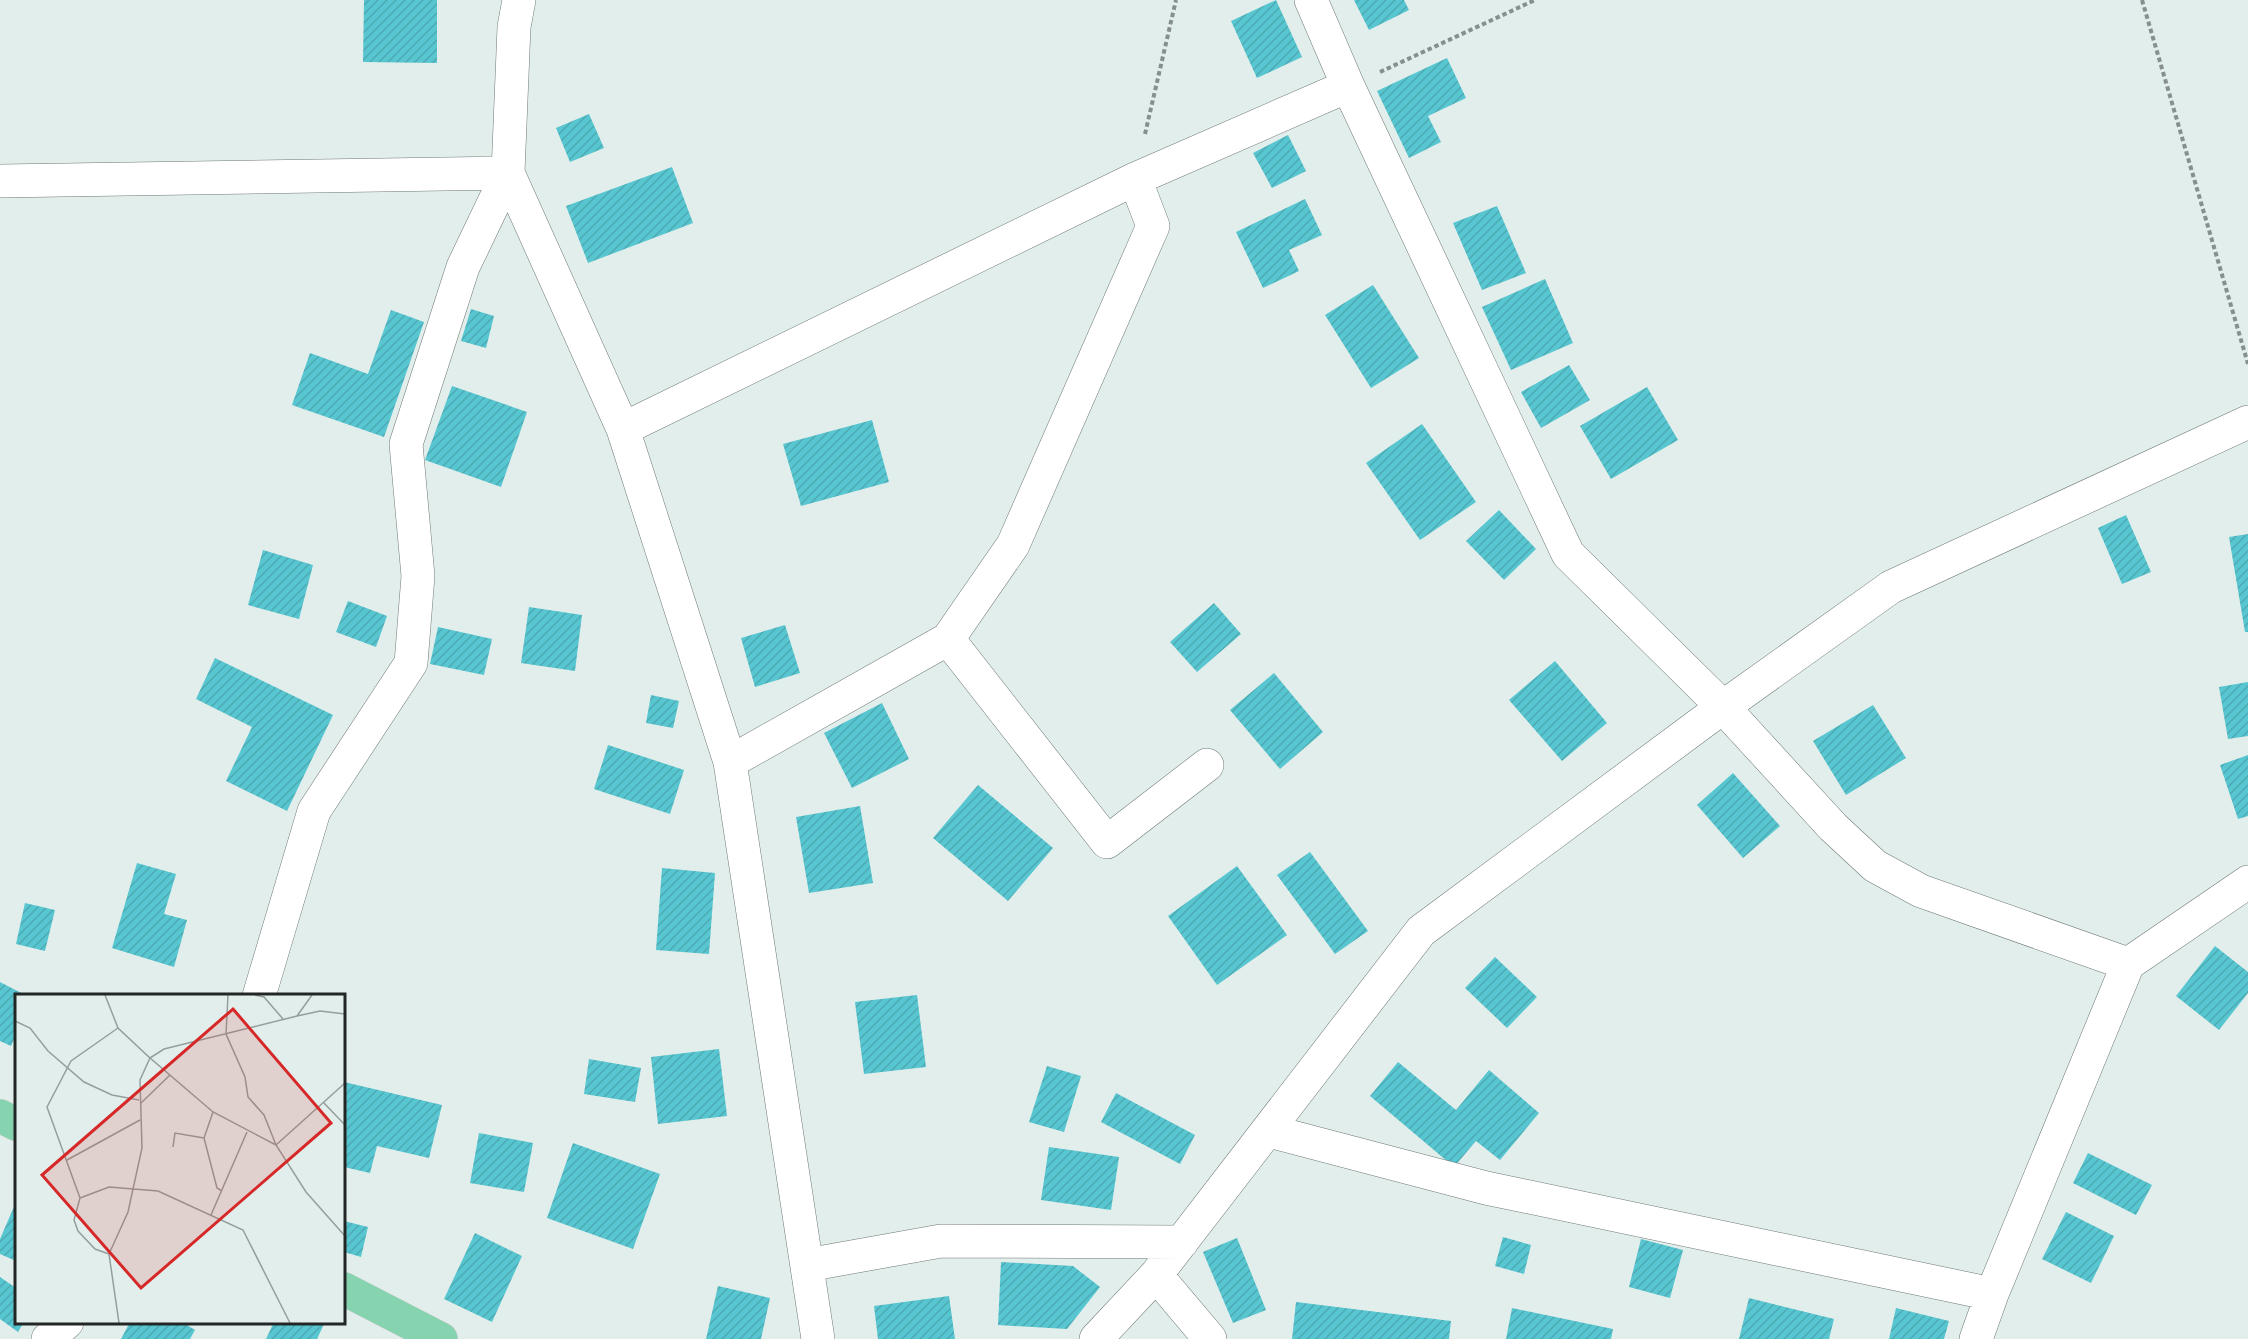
<svg xmlns="http://www.w3.org/2000/svg" width="2248" height="1339" font-family="Inter,sans-serif">
	<style>
		.building { fill: url(#building-hatch) }
		.lines { fill: none; stroke-linecap: round; stroke-linejoin: round }
		.minor-casing { stroke: #6e7976; stroke-width: 34 }
		.major-casing { stroke: #cacbcb; stroke-width: 34 }
		.path { stroke: #878f8d; stroke-width: 4; stroke-dasharray: 4.5 3; stroke-linecap: butt }
		.minor { stroke: #fff; stroke-width: 33 }
		.major { stroke: #86d3af; stroke-width: 33 }
		.inset-road { fill: none; stroke: #959e9c; stroke-width: 1.5 }
		.view { fill: #d62828; fill-opacity: 0.15; stroke: #d62828; stroke-width: 3 }
		.inset-edge { fill: none; stroke: #222726; stroke-width: 3 }
	</style>
	<defs>
		<pattern id="building-hatch" width="6" height="6" patternUnits="userSpaceOnUse" patternTransform="scale(1.5)"><rect width="6" height="6" fill="#58c6d0"/><path d="M-1 1l2-2M0 6l6-6M5 7l2-2" fill="none" stroke="#4caab2"/></pattern>
	</defs>
	<rect width="100%" height="100%" fill="#e2eeeb"/>
	<!-- building -->
	<path class="building" d="M364,0H437V63L363,62Z
		M1276,0L1302,57L1257,78L1231,21Z
		M1354,0H1404L1409,10L1369,30Z
		M1447,58L1466,98L1428,116L1441,142L1409,158L1377,91Z
		M589,114L604,148L570,162L556,128Z
		M1288,135L1306,171L1272,188L1253,153Z
		M672,167L693,223L588,263L566,206Z
		M1305,199L1322,235L1289,250L1299,271L1263,288L1236,232Z
		M1497,206L1526,273L1482,290L1453,223Z
		M1545,279L1573,343L1511,370L1482,307Z
		M1373,285L1419,358L1371,388L1325,315Z
		M471,309L494,316L486,348L461,341Z
		M391,310L424,322L384,437L292,405L310,353L368,374Z
		M1569,365L1590,400L1541,428L1521,392Z
		M452,386L527,412L501,487L425,460Z
		M1647,387L1678,440L1611,479L1580,426Z
		M872,420L889,482L801,506L783,444Z
		M1422,424L1476,502L1420,540L1366,463Z
		M1499,510L1536,549L1504,580L1466,541Z
		M2126,515L2151,572L2122,584L2098,528Z
		M2248,534V632H2245L2229,537Z
		M263,550L313,565L299,619L248,605Z
		M348,601L387,616L376,647L336,632Z
		M1214,603L1241,634L1197,672L1170,642Z
		M529,607L582,615L575,671L521,663Z
		M785,625L800,673L755,687L741,638Z
		M438,627L492,639L484,675L430,664Z
		M215,658L333,715L287,811L226,781L252,727L196,699Z
		M1555,661L1607,723L1562,761L1509,700Z
		M1274,673L1323,732L1280,769L1230,710Z
		M2248,682V736L2228,739L2219,687Z
		M651,695L679,701L673,728L646,723Z
		M882,703L909,759L852,788L824,733Z
		M1873,705L1906,758L1846,795L1813,741Z
		M608,745L684,770L670,814L594,789Z
		M2248,755V816L2238,819L2220,765Z
		M1733,773L1780,826L1743,858L1697,805Z
		M978,785L1053,848L1008,901L933,838Z
		M860,806L873,883L809,893L796,817Z
		M1310,852L1368,931L1335,954L1277,875Z
		M137,863L176,874L164,914L187,920L174,967L112,948Z
		M1237,866L1287,935L1217,985L1168,916Z
		M662,868L715,873L709,954L656,950Z
		M25,903L55,910L45,951L16,944Z
		M2215,946L2248,972V993L2219,1030L2176,996Z
		M1495,957L1537,997L1507,1028L1465,988Z
		M0,982L27,996H16V1035L11,1046L0,1041Z
		M917,995L926,1067L864,1074L855,1002Z
		M719,1049L727,1116L658,1124L651,1057Z
		M589,1059L641,1068L635,1102L584,1094Z
		M1398,1062L1456,1110L1489,1070L1539,1113L1500,1160L1476,1141L1454,1167L1370,1096Z
		M1047,1066L1081,1076L1064,1132L1029,1122Z
		M344,1082L442,1105L429,1158L377,1146L370,1173L344,1167Z
		M1116,1093L1195,1135L1180,1164L1101,1122Z
		M479,1133L533,1143L524,1192L470,1183Z
		M573,1143L660,1174L633,1249L547,1218Z
		M1049,1147L1119,1157L1111,1210L1041,1200Z
		M2088,1153L2152,1185L2136,1215L2073,1183Z
		M16,1202V1261L0,1254V1239Z
		M2066,1212L2114,1236L2091,1283L2042,1259Z
		M344,1221L368,1227L361,1257L344,1252Z
		M475,1233L522,1256L492,1322L444,1299Z
		M1503,1237L1531,1245L1524,1274L1495,1266Z
		M1237,1238L1266,1310L1233,1323L1203,1252Z
		M1641,1239L1683,1250L1670,1298L1629,1287Z
		M1001,1262L1073,1266L1100,1287L1067,1329L998,1325Z
		M0,1277L16,1288V1322H24L18,1332L0,1319Z
		M718,1286L770,1298L761,1339H706Z
		M949,1296L955,1339H878L874,1306Z
		M1749,1298L1834,1319L1829,1339H1739Z
		M1296,1302L1451,1321L1449,1339H1292Z
		M1512,1308L1613,1329L1611,1339H1506Z
		M1896,1308L1949,1321L1944,1339H1889Z
		M130,1322H182L195,1330L190,1339H121Z
		M274,1322H325L317,1339H266Z"/>
	<g class="lines">
		<!-- minor casing -->
		<g class="minor-casing">
			<path id="minor" d="M1311,0L1348,86L1568,554L1723,707L1833,827L1875,866L1921,891L2128,964
				M508,173L623,429L730,762L818,1339
				M0,181L508,173
				M623,429L1135,179L1348,86
				M948,639L1107,842L1207,765
				M730,762L948,639L1013,545L1153,226L1135,179
				M259,996L314,811L411,663L418,576L406,444L463,267L508,173L514,27L519,0
				M1269,1131L1486,1188L1992,1294
				M807,1265L941,1241L1182,1242
				M1156,1275L1210,1339
				M48,1339L67,1322
				M1096,1339L1156,1275L1421,931L1723,707L1891,587L2248,422
				M1976,1339L1992,1294L2128,964L2248,882"/>
		</g>
		<!-- major casing -->
		<g class="major-casing">
			<path id="major" d="M0,1116L16,1124
				M344,1289L441,1339"/>
		</g>
		<!-- path -->
		<path class="path" d="M2142,0L2248,364
			M1380,72L1535,0
			M1145,134L1176,0"/>
		<!-- minor -->
		<use href="#minor" class="minor"/>
		<!-- major -->
		<use href="#major" class="major"/>
	</g>
	<!-- overview -->
	<g transform="translate(15 994)">
		<rect width="330" height="330" fill="#e2eeeb"/>
		<path class="inset-road" d="M90,1L103,34L135,64L149,55L282,22L305,17L330,20M213,1L211,40L230,83L233,103L249,121L261,151L291,198L330,242M240,1L249,3L268,25M282,22L297,1M0,27L15,34L33,57L69,88L97,101L124,106M308,108L330,131M125,110L155,81M198,118L189,144L202,194L207,197M261,151L330,89M158,153L160,139L189,144M52,166L125,126M65,204L94,193L143,197L228,236L275,329M196,221L232,138M94,260L80,255L63,237L59,226L65,204L32,113L56,67L103,34M104,329L94,260L113,218L127,154L125,86L135,64L198,118L261,151"/>
		<path class="view" d="M218,15L316,129L126,294L27,181Z"/>
		<rect width="330" height="330" class="inset-edge"/>
	</g>
</svg>
